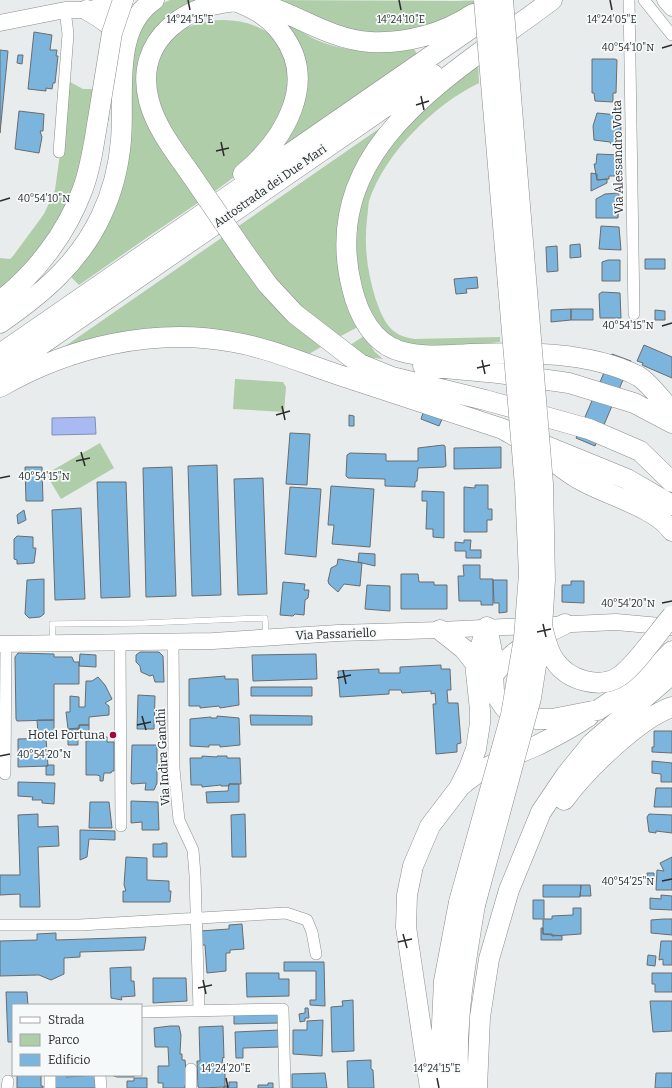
<svg xmlns="http://www.w3.org/2000/svg" width="672" height="1088" font-family="Bitter,serif">
	<style>
		.green { fill: #afcda8 }
		.water { fill: #a9b9f2; stroke: #838eb6 }
		.building { fill: #7bb5dd; stroke: #6a6c6e }
		.lines { fill: none; stroke-linecap: round; stroke-linejoin: round }
		.lane-casing { stroke: #8a8e8e; stroke-width: 6 }
		.street-casing { stroke: #8a8e8e; stroke-width: 12 }
		.secondary-casing { stroke: #8a8e8e; stroke-width: 17 }
		.highway-casing { stroke: #8a8e8e; stroke-width: 21 }
		.lane { stroke: #fff; stroke-width: 5.5 }
		.street { stroke: #fff; stroke-width: 11 }
		.secondary { stroke: #fff; stroke-width: 16 }
		.highway { stroke: #fff; stroke-width: 20 }
		.highway-bridge-casing { stroke: #8a8e8e; stroke-width: 21; stroke-linecap: butt }
		.highway-bridge { stroke: #fff; stroke-width: 20 }
		.ticks { fill: none; stroke: #2a2b2b; stroke-width: 1.5 }
		.poi-dot { fill: #a3073c; stroke: #f6f9fa; stroke-width: 1.5 }
		.labels { text-anchor: middle; stroke-width: 3.5; stroke-linejoin: round; paint-order: stroke }
		.street-label { font-size: 12px; fill: #2a2b2b; stroke: #f6f9fa }
		.poi-label { font-size: 12px; fill: #2a2b2b; stroke: #f6f9fa; text-anchor: end }
		.ticks-label { font-size: 10px; text-anchor: middle; fill: #2a2b2b; stroke: #f6f9fa; stroke-width: 3.5; stroke-linejoin: round; paint-order: stroke }
	</style>
	<rect width="100%" height="100%" fill="#e8eced"/>
	<!-- green -->
	<path class="green" d="M170,0H199C162,14 133,53 140,94C143,106 149,118 152,129C155,141 182,176 190,188L204,178C191,158 163,124 156,102C150,83 153,62 164,44C204,0 304,17 292,92C290,110 269,141 257,156C240,175 208,196 186,211C150,235 115,260 79,285L71,277C97,243 116,206 124,165C131,126 120,54 139,23C146,11 158,5 170,0Z
		M260,0L458,1L489,0L443,26L369,39Z
		M285,25C296,26 308,37 319,41C350,53 382,54 414,49L417,54L284,146L281,142L294,123Z
		M478,62L479,83C435,104 385,153 369,201C368,206 368,213 367,219C364,246 367,270 375,297C383,320 389,336 415,339L500,337V342L433,350L413,351L374,328L366,316L350,222L390,141Z
		M70,82L83,89H96L79,184L57,229L0,293V258L10,259L13,256L44,214L55,190Z
		M380,128H382L355,177L358,327L335,339L287,317L321,347L304,357L261,342L65,349L64,347Z
		M364,336L375,352L383,359L365,357L347,347Z
		M235,379L283,382L286,387L284,412L233,409Z
		M100,443L114,468L61,499L46,474Z"/>
	<!-- water -->
	<path class="water" d="M95,417L96,434L52,435V418Z"/>
	<!-- building -->
	<path class="building" d="M34,32L52,35L50,50H57L56,56H58L55,83H53L52,89L46,88V91L28,89Z
		M0,50L8,51L0,133Z
		M18,55H23L22,64L17,63Z
		M592,59H615L617,60L616,93H613V102L595,101L594,93H592Z
		M19,111L44,114L43,131H40L42,137L39,153L15,149Z
		M597,113L618,115L621,125L620,144H611L610,142L594,140L593,126Z
		M597,154L622,155L623,173L618,176H609V179L597,180L594,164H596Z
		M591,173L597,174V180L607,179V183L591,191Z
		M619,193L618,218H596V199L605,194Z
		M601,226L619,227L621,250L599,249Z
		M580,244L581,257L570,258V245Z
		M557,246L558,271L547,272L546,247Z
		M645,259H665V269H645Z
		M608,260H620V281H602V262Z
		M477,277L478,288L466,289L467,293L456,294L454,279Z
		M602,292L620,293L621,318H600L599,294Z
		M571,309V320L551,322V310Z
		M571,309H593V320H571Z
		M655,310L665,311V320H655Z
		M644,345L672,357V378L642,365L643,363L637,361Z
		M612,354L631,361L595,446L576,438Z
		M424,410L443,417L439,426L421,419Z
		M349,415L354,416V426H349Z
		M290,433L310,434L307,485L286,484Z
		M443,445L445,446L446,466L444,467L418,468L417,481L415,482V487L385,486V479L348,478L346,476L347,455L350,453L386,454V461H418V448Z
		M501,447V468L454,469V448Z
		M217,465L221,595L192,596L188,466Z
		M25,467H42L43,501H26Z
		M172,467L176,596L146,597L143,468Z
		M263,478L267,594L238,595L234,479Z
		M97,482H126L130,597L101,598Z
		M475,485H488V509H492V520H487V532H464V487L475,488Z
		M331,486L374,489L370,547L332,544L334,525H328Z
		M290,487L321,489L316,557L285,554Z
		M422,491L444,492V538L433,537V529H426L427,501H422Z
		M81,508L85,599L55,600L52,510Z
		M24,510L26,520L18,524L17,515Z
		M17,536L33,537V548H36L34,563L17,564V560L14,559V539Z
		M464,540H471L470,550H481V558H466V551H455V542L464,543Z
		M359,553L375,554V566L358,562Z
		M338,559L362,563L360,586L344,584L338,592L329,584L328,581L331,568L337,565Z
		M463,565H480V579H493V605H481V601H459L458,576H464Z
		M401,574H418L419,582H434V585H447V609H401Z
		M44,579V614L40,617L29,618L25,614L27,580Z
		M493,580H507V612L499,613V603H494Z
		M571,581H584V603L562,602V585H571Z
		M283,582L305,584L304,590H309L308,598L305,600L304,615L295,614L293,616L280,615Z
		M367,585L390,586V611L365,609Z
		M140,652H159L163,656L164,682H155L153,675L150,676L141,672L140,666L136,662V655Z
		M18,653L54,654V657H72L74,662H79V684H54V720L17,721L16,719L15,657Z
		M80,654L96,655V667L79,666Z
		M316,654L317,679L253,681L252,655Z
		M441,665V669H450L451,690H447L448,703H458L461,743L457,744V752L436,754L433,704H436L435,693L431,694V691L402,693L401,690H389V694L340,697L338,671L379,669V673H400V667Z
		M225,676V679H238L239,705L220,708L219,706L200,708V706H189V679Z
		M98,677L105,685L112,699L105,703L109,706V715L89,717V725H79V729H68L66,712H70V696L79,697V707H85L86,681H92Z
		M251,687H312V696H251Z
		M138,695L155,696L154,729H137Z
		M250,715L312,716V725H251Z
		M217,716L239,718L240,745L220,747V745H209V747L190,746V719L211,717V718H217Z
		M37,720H54V732L38,733Z
		M79,725H89V734H79Z
		M78,728V745H68V729Z
		M654,731H672V753L652,752V747H654Z
		M101,737H107V742H114V771H112L111,773H104L103,781H100V776L97,775H86V741L97,740Z
		M46,738L48,766L18,767V739Z
		M132,745H156L157,746V783L154,790H145L146,783L132,784L131,783Z
		M202,756L217,757V756H227V758H240L241,784H229V786H221V785L202,787V785H191L190,758H202Z
		M652,761L672,763V782H661V774L652,773Z
		M48,765H54V775H46V766Z
		M18,782L55,783L54,804L42,803V800H32L33,797L18,796Z
		M229,784H239V802L207,803L206,792L228,791Z
		M656,788H672V807H654Z
		M131,801L158,802L159,830H142V822L131,823Z
		M90,802H109L112,828H89Z
		M38,814V827L58,826L59,846L38,847L40,907H20V894L0,895V875H20L18,815Z
		M245,814L246,857H232L231,815Z
		M649,814L672,815V833L656,831V833L649,832L647,817Z
		M80,830L115,831V840L89,839L87,857L80,860Z
		M162,843H167V857H153V844H162Z
		M126,857L147,858V880L169,881V891H171L170,902H123V891H126L124,885Z
		M672,857V890H656L657,870L664,871L660,863Z
		M647,873H654V882H648Z
		M543,885H581L580,897H543Z
		M581,885H590L591,896H580Z
		M661,895L672,896V910L650,909V898L661,899Z
		M533,900H544V919H552V916L573,915V908H581V934L552,936V934H543V919H533Z
		M664,919H672V935L651,933V920Z
		M242,924L244,949L230,950V953H226V971L207,973L205,945H201L200,931L229,929V925Z
		M541,928H543V934L562,936V940H541Z
		M56,933V940L146,937L144,950L80,952V957L64,958V974L51,980L39,975L0,976V941L37,940V934Z
		M661,941H672V965H663V959L659,960Z
		M648,955L656,956L655,966L647,965Z
		M284,962H324L325,1006L310,1005V1000H316V971H284Z
		M131,967V981H134L135,996L121,997L122,1000L111,998L110,968Z
		M246,973H279V979H289V996L247,997Z
		M652,973H672V992H655V984H652Z
		M153,978H186L187,1001L153,1003Z
		M6,992H27L28,1005H13V1042H8Z
		M353,1000L354,1051L332,1052L331,1007L343,1006L342,1001Z
		M650,1001H672V1031L653,1032Z
		M305,1008H308L309,1018H305V1021L300,1022L299,1014L305,1013Z
		M279,1014V1023L234,1024V1015Z
		M323,1020L322,1056L293,1054V1030H307V1021Z
		M170,1026H179L181,1035L180,1054H182V1060H185L187,1084L185,1085V1088H163V1083H158V1066H169L168,1047H155L154,1028Z
		M223,1026L224,1058L223,1057L222,1063H225V1087L200,1088L198,1087L197,1061H200L199,1027Z
		M280,1030V1047L243,1048V1058H236L235,1032Z
		M371,1060V1069L373,1070L374,1088H348L347,1061Z
		M325,1073L327,1088H292V1074Z
		M656,1073H672V1088H655Z
		M17,1075H41V1086H43V1088H17Z
		M54,1075H66V1077L96,1075V1088H55Z
		M111,1075H134V1077H117Z
		M134,1078H147V1088H127V1081H134Z
		M229,1082H237V1088H223L225,1086H229Z
		M268,1083H273V1088H258V1085H268Z"/>
	<g class="lines">
		<!-- lane casing -->
		<g class="lane-casing">
			<path id="lane" d="M53,641L52,624L144,623L265,618L266,637"/>
		</g>
		<!-- street casing -->
		<g class="street-casing">
			<path id="street" d="M629,0L634,314
				M644,0L672,35
				M59,152L68,34L65,10
				M173,641L174,769L179,820L193,850L195,875L199,1010
				M120,642L121,826
				M5,774L6,644
				M0,925H80L286,913L307,920L312,932L316,954
				M141,1012L283,1009L285,1088
				M191,1069V1088
				M50,1075V1088
				M100,1075L101,1088
				M7,1088L8,1081"/>
		</g>
		<!-- secondary casing -->
		<g class="secondary-casing">
			<path id="secondary" d="M665,0L672,8
				M0,23L65,10H87L125,0
				M0,644L213,641L338,633L440,630L616,622L672,627"/>
		</g>
		<!-- highway casing -->
		<g class="highway-casing">
			<path id="highway" d="M232,0C252,7 269,16 282,34C319,83 284,140 243,174
				M552,0C457,72 316,145 352,288C358,313 372,343 400,351C422,358 448,355 471,354C524,352 589,351 638,376C649,382 663,402 672,411
				M87,10C101,18 116,27 122,42
				M192,176C176,153 156,128 149,101C133,39 188,0 247,1C290,8 324,39 370,42C405,44 443,34 473,14
				M244,252L268,285L295,314L360,364L392,377L485,400L589,429L640,451L672,482
				M0,301C36,273 66,234 82,191C91,168 94,142 98,119
				M0,323C42,294 79,263 101,216C112,193 119,165 121,140C125,95 111,29 154,0
				M0,354L499,9
				M423,366L498,373L569,383L634,403L672,423
				M0,373L433,74
				M0,387C69,347 154,327 233,342C269,348 305,364 339,375C394,393 449,411 503,429C516,437 530,444 542,453C554,461 565,471 577,478C603,494 656,507 672,531
				M546,446L627,479L672,505
				M440,630L464,649L475,663
				M488,631L492,652L494,692L505,708L521,717L537,719H552L598,710L644,679L672,651
				M492,677C511,650 536,638 565,624
				M462,785C484,765 511,757 538,745C556,736 573,727 589,716
				M564,800C585,771 639,718 672,707
				M430,1088L406,927L407,895L413,866L430,826L459,788L469,768L476,749L480,723V710L475,663L487,627
				M442,1088L440,1067L444,981L459,902
				M459,1088C454,1027 465,965 475,905
				M477,1088L480,1017L489,959L509,890L541,812L566,775L591,744L672,674"/>
		</g>
		<!-- lane -->
		<use href="#lane" class="lane"/>
		<!-- street -->
		<use href="#street" class="street"/>
		<!-- secondary -->
		<use href="#secondary" class="secondary"/>
		<!-- highway -->
		<use href="#highway" class="highway"/>
		<!-- highway-bridge casing -->
		<g class="highway-bridge-casing">
			<path id="highway-bridge" d="M98,119L112,33L123,0
				M192,176L244,252
				M543,630C546,641 548,652 555,661C568,680 600,690 620,676C636,665 658,632 672,616
				M459,902L511,715L524,638L529,574L525,486L484,0
				M475,905L531,698L542,627L545,580L543,484L503,0"/>
		</g>
		<!-- highway-bridge -->
		<use href="#highway-bridge" class="highway-bridge"/>
	</g>
	<!-- ticks -->
	<path class="ticks" d="M188,0L190,10M399,0L401,10M610,0L612,10M662,48L672,45M421,96L424,110M416,105L429,101M221,142L224,156M216,151L229,148M0,201L10,198M662,326L672,323M482,360L485,374M477,368L490,365M282,406L285,420M276,415L290,411M81,452L85,466M76,461L90,458M0,478L10,476M662,603L672,601M543,624L546,637M537,632L551,629M343,670L346,684M337,678L351,675M142,716L146,730M137,725L151,722M0,756L10,754M662,881L672,879M403,934L407,948M398,942L412,939M203,980L206,994M198,988L212,985M226,1078L228,1088M437,1078L439,1088"/>
	<!-- markers -->
	<circle class="poi-dot" cx="113" cy="735" r="4"/>
	<g class="labels">
		<!-- street labels -->
		<g class="street-label">
			<text transform="translate(618 157) rotate(-91)" y="4">Via Alessandro Volta</text>
			<text transform="translate(270 186) rotate(-35)" y="4">Autostrada dei Due Mari</text>
			<text transform="translate(336 634) rotate(-2)" y="4">Via Passariello</text>
			<text transform="translate(163 757) rotate(-93)" y="4">Via Indira Gandhi</text>
		</g>
		<!-- poi labels -->
		<g class="poi-label">
			<text x="105" y="739">Hotel Fortuna</text>
		</g>
	</g>
	<g class="ticks-label">
		<text x="190" y="23">14°24'15"E</text>
		<text x="401" y="23">14°24'10"E</text>
		<text x="612" y="23">14°24'05"E</text>
		<text x="628" y="51">40°54'10"N</text>
		<text x="44" y="202">40°54'10"N</text>
		<text x="628" y="329">40°54'15"N</text>
		<text x="44" y="480">40°54'15"N</text>
		<text x="628" y="607">40°54'20"N</text>
		<text x="44" y="758">40°54'20"N</text>
		<text x="628" y="885">40°54'25"N</text>
		<text x="226" y="1072">14°24'20"E</text>
		<text x="437" y="1072">14°24'15"E</text>
	</g>
	<!-- legend -->
	<rect x="12" y="1004" width="130" height="72" fill="#f6f9fa" stroke="#a4a7a7"/>
	<rect x="20" y="1017" width="20" height="6" fill="#ffffff" stroke="#a4a7a7"/>
	<text x="48" y="1024" font-size="12" fill="#2a2b2b">Strada</text>
	<rect x="20" y="1034" width="20" height="12" fill="#afcda8" stroke="#a4a7a7"/>
	<text x="48" y="1044" font-size="12" fill="#2a2b2b">Parco</text>
	<rect x="20" y="1054" width="20" height="12" fill="#7bb5dd" stroke="#a4a7a7"/>
	<text x="48" y="1064" font-size="12" fill="#2a2b2b">Edificio</text>
</svg>
